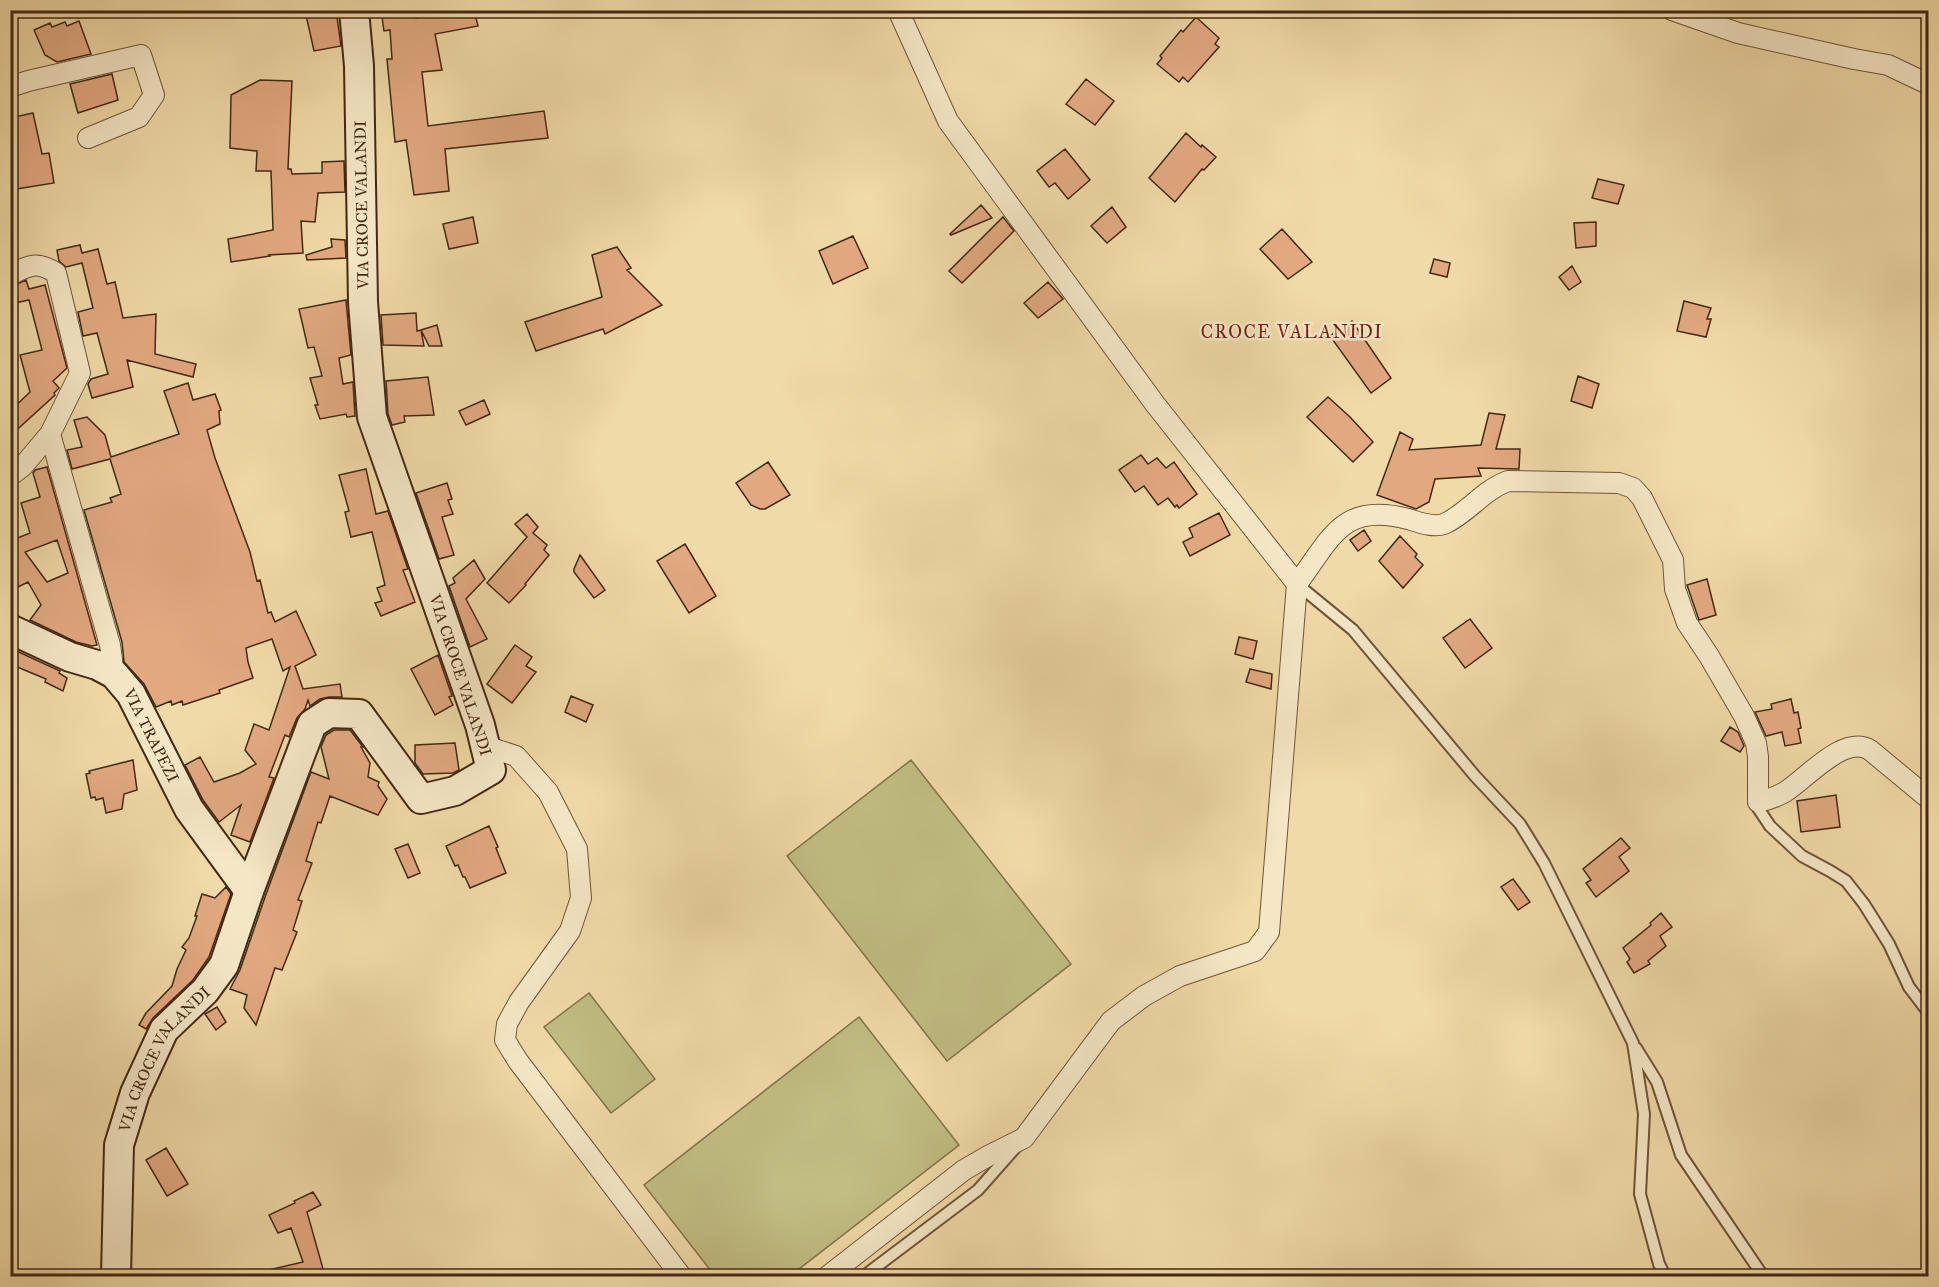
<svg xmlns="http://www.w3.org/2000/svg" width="1939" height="1287" font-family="'IM FELL Great Primer',serif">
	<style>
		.green { fill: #c1bd83; stroke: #82734a; stroke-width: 1.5 }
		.building { fill: #e2a981; stroke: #432912; stroke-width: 1.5; fill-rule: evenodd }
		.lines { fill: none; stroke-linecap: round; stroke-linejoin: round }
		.lane-casing { stroke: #6e5538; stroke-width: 14 }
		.street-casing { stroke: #6e5538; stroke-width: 22 }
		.secondary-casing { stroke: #432912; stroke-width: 32 }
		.lane { stroke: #f5e7c6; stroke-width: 10 }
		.street { stroke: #f5e7c6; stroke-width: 20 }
		.secondary { stroke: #f5e7c6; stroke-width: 28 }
		.labels { text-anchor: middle; stroke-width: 5; stroke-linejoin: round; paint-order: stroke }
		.street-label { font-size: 16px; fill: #432912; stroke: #f5e7c6 }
		.neighbourhood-label { font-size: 18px; letter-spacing: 1.5px; fill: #7a1f14; stroke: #f5e7c6 }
	</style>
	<rect width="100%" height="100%" fill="#f0daa8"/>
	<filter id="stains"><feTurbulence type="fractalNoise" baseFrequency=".00333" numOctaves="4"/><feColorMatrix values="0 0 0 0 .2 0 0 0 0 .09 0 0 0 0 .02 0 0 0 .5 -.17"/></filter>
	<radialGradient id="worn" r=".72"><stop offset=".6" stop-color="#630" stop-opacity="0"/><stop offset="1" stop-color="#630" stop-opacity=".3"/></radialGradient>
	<!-- green -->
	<path class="green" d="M911,760L1071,964L947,1061L787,856Z
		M589,993L655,1079L611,1113L544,1027Z
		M859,1017L959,1145L790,1276H715L644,1185Z"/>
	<!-- building -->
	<path class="building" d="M313,10H336L341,46L314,51L306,15L313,13Z
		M381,10H415L416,18L452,10H474L478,26L435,34L442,70L422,72L428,126L544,111L548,138L445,149L449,191L414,195L406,140L395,142L387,59H392L390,30L384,31Z
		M1196,17L1219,38L1215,44L1219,47L1188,82L1183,77L1179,82L1157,64L1162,58L1160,56L1181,30L1183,32Z
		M79,21L91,54L57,62L45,55L34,30L50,23L52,27L65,22L67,26Z
		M112,74L118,100L78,113L70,84Z
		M1086,79L1114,101L1095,125L1066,104Z
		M260,80L292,81L288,169H291L292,174L322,173V162L344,161L345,192L318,193L315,222L301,221L303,253L269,255L270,256L231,262L228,239L273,230L271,171H256L257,151L230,148L231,95Z
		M33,113L42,154L49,153L54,183L10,190V118Z
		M1186,133L1201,147L1202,145L1216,157L1204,170L1202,169L1175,202L1149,178Z
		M1065,149L1090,180L1068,199L1055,183L1049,187L1037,171Z
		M1598,179L1624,185L1618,204L1592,198Z
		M981,205L992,218L951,235L950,234Z
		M1112,207L1126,227L1107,243L1091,226Z
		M473,217L478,243L449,249L443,224Z
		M1003,217L1014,231L962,283L949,271Z
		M1596,222V246L1576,248L1574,223Z
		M1282,229L1312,262L1288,279L1260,249Z
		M853,236L868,268L833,284L819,251Z
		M331,239L345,240L346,258L307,260L306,255L332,247Z
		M80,245L82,253L98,249L107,284L115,282L123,318L156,314L155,354L196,364L193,377L127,360L133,387L92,398L88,384L91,379L108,374L97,333L83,336L78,312L93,308L82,263L66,267L59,261L57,250Z
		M617,247L631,268L627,270L662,305L605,334L603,329L536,351L525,322L602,297L592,255Z
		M1434,259L1450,263L1447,277L1430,273Z
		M1572,266L1581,282L1569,290L1559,277Z
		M26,280L29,289L45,285L67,368L53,381L59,388L54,393L55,395L10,436V411L30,392L20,355L42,350L29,300L10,304V287Z
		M1048,282L1063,299L1038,318L1024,303Z
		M346,300L351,355L339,358L343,384L353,382L355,416L347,417L346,414L320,419L315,405H318L310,378L322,376L314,347L308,348L299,309Z
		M1684,301L1711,308L1707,319H1711L1706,337L1677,331Z
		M416,313L417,331L421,330L424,346L383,345L381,315Z
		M1352,321L1391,378L1371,393L1330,336Z
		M437,325L442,346H429L421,330Z
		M1578,376L1599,384L1592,408L1571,401Z
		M428,377L434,415L404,416L405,422L392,425L388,414L386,381Z
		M188,383L193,400L215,394L221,410L219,411L220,424L207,430L215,458L250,552L257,581L260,580L268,613L271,612L275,622L296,611L316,655L295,666L303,689L340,684L342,697H329L320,699L310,706L308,700L305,709L297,718L289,737L285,735L269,777L274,778L250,842L231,835L241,805L219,822L203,800L185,765L200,757L214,782L240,773L256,764L245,750L254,724L269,730L290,667L283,671L272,639L246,648L248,662L253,678L219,690L220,693L183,705L182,701L172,705L171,701L156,707L144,684L124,662L122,642L84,510L112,502L110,498L121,494L110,459L72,469L67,450L82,447L74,420L87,417L105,435L111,457L179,434L164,391Z
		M1328,397L1350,417L1373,442L1353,462L1307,417Z
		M484,400L490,414L466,425L459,411Z
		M1489,413L1505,415L1496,449H1520L1519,469L1478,468L1481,476L1435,479L1429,502L1416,509L1377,495L1400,432L1413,439L1409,450L1481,445Z
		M1141,455L1148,464L1157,458L1166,468L1174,462L1197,494L1179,508L1177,505L1175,507L1168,498L1158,505L1144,486L1135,492L1119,470Z
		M768,462L790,495L765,509H760L751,505L736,483Z
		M47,467L97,645L92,646L76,642L30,620L41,605L28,582L10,591V572L16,569L10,560V533L15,539L30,533L21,503L40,497L33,473L35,470ZM57,540L68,573L47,582L25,552Z
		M366,469L376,514L388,511L408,569L403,570L415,602L381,616L375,603L382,601L377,588L385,585L372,532L351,537L345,512L349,511L339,475Z
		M447,483L452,499L448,500L453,514L442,517L454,555L439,559L416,493Z
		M1219,513L1230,535L1190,556L1183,542L1193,537L1189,528Z
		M527,514L538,527L533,533L547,545L544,550L549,555L525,584L526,585L509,603L487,583L527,537L515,524Z
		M1364,530L1371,541L1358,551L1350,540Z
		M1400,536L1417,554L1415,557L1423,565L1403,588L1379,561Z
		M685,544L716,596L689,613L657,561Z
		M580,555L605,590L594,598L574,572V569Z
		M474,560L485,579L466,599L487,639L470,647L449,586L455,583L453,578Z
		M1707,579L1716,615L1699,620L1687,585Z
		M1470,619L1492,648L1465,668L1443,638Z
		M1239,637L1257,641L1253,659L1235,654Z
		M515,645L532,657L526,666L536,672L512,703L487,684Z
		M10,648L60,671L59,673L67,678L63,691L45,682L46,679L10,664Z
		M438,655L452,696L449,697L453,705L435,715L411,669Z
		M1250,669L1272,674L1271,689L1246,682Z
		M571,696L593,705L586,722L565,712Z
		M1791,699L1794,713L1798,712L1801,728L1798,729L1801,743L1785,746L1782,732L1766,736L1755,712L1772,709L1771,704Z
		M1730,727L1738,732L1744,746L1740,752L1721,741Z
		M334,730H350L363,747H361L370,763L368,777L379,782L378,786L387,799L378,815L330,796L321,823L318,822L306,861L312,863L298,900L302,901L293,930L297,932L282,970L275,968L256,1025L244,1008L247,995L230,989L240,970L265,897L311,772L329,779L321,747L326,735Z
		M455,743L459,770L453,773L423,774L415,763V745Z
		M133,760L137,790L124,794L122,809L106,813L103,798L96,800L95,797L91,798L86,774L90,773L89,771Z
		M1836,795L1840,827L1801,832L1797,801Z
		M489,826L498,847L496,848L506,873L470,888L465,877H463L458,865L455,866L446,846Z
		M1621,838L1630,848L1619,857L1629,871L1596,897L1586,883L1591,880L1583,869Z
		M408,844L420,873L408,878L395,849Z
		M1513,879L1530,902L1518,910L1501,887Z
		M226,887L231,894L209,957L193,980L153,1018L146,1029L139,1025L146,1013L172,986L177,969L186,950L182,947L189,938L197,916H195L202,894L215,898Z
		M1661,913L1672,927L1660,936L1666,946L1648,961L1650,964L1634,973L1627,962L1630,959L1623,948L1651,925L1650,923Z
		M217,1007L226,1022L216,1030L205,1014Z
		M166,1148L188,1184L167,1196L146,1160Z
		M313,1192L321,1205L307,1212L325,1276H265L264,1271L303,1262L291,1228L278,1233L269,1215L295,1203L294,1201Z"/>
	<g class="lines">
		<!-- lane casing -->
		<g class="lane-casing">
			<path id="lane" d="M1297,584L1353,630L1475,776L1520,824L1544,863L1633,1043L1644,1114L1640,1194L1659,1264L1665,1276
				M1758,802V808L1770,826L1802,856L1830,871L1846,881L1864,904L1889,944L1909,987L1928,1012
				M1636,1048L1657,1082L1681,1155L1763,1276
				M864,1276L978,1190L1016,1147"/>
		</g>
		<!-- street casing -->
		<g class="street-casing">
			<path id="street" d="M1672,10L1738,33L1854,59L1888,65L1928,84
				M10,87L28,81L141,55L154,95L139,117L88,138
				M10,275C29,265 37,261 56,273L80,373L50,434L23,466L10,476
				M50,434L110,645L114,674
				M1297,584C1332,537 1342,502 1408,519C1418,522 1433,528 1444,524C1467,514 1483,490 1508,481L1619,483L1633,488L1642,498L1673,560L1675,589L1687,623L1709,656L1744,716L1756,743L1758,757V802C1768,800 1776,797 1785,792C1807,778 1844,734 1870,750L1928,798
				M485,746L516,756L548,792L577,849L581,898L570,931L519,1002L507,1024L505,1040L518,1061L681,1276
				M828,1276L964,1170L988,1156L1024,1138L1111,1021L1144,996L1180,976L1255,951L1269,932L1297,584L1155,404L948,121L898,10"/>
		</g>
		<!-- secondary casing -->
		<g class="secondary-casing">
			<g id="secondary">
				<path id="s1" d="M10,629L70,657L97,665L114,674L131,694L189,809L249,891"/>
				<path id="s2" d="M116,1276L119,1145L135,1093L164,1030L205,991L224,965L249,891L312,724L329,713L359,714L421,799L455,791L491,770L480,725L372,417L363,302L359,66L354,10"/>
			</g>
		</g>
		<!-- lane -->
		<use href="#lane" class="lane"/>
		<!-- street -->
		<use href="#street" class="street"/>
		<!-- secondary -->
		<use href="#secondary" class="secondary"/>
	</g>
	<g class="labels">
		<!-- street labels -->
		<g class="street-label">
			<text transform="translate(361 205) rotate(-91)" y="6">VIA CROCE VALANDI</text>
			<text transform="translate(461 675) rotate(72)" y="6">VIA CROCE VALANDI</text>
			<text dy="6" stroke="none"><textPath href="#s1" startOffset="186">VIA TRAPEZI</textPath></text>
			<text dy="6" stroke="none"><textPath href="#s2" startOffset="230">VIA CROCE VALANDI</textPath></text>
		</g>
		<!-- neighbourhood labels -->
		<g class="neighbourhood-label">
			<text x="1292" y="338">CROCE VALANIDI</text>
		</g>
	</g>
	<!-- margin -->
	<rect width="1939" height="1287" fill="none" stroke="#f0daa8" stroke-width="36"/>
	<rect x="12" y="12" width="1915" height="1263" fill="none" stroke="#432912" stroke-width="3"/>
	<rect x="18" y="18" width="1903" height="1251" fill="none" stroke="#432912" stroke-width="1.5"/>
	<rect width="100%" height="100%" filter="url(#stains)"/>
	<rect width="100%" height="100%" fill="url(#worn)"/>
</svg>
